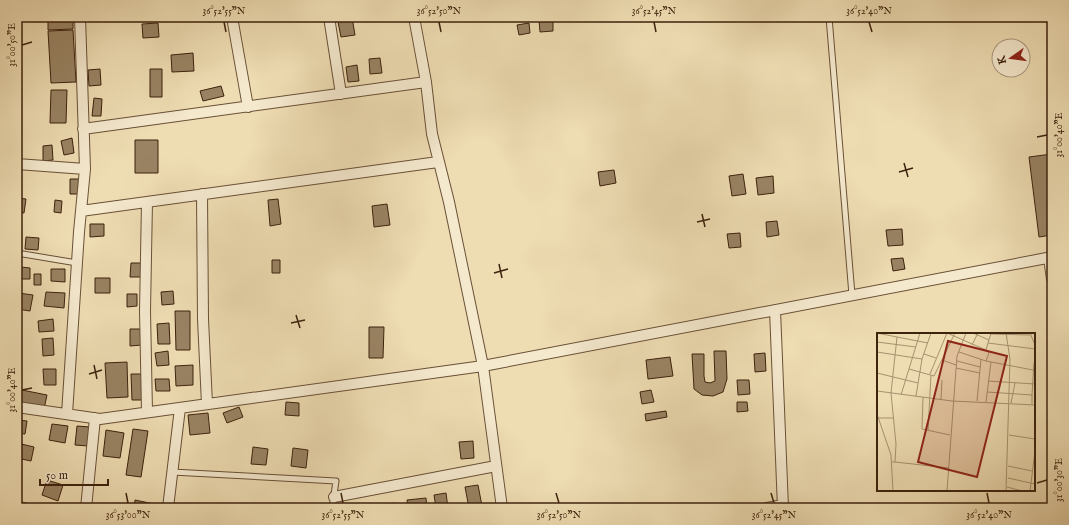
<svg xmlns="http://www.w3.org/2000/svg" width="1069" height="525" font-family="'IM FELL English',serif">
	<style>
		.building { fill: #998363; stroke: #3d220d }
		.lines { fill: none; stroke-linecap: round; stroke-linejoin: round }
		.lane-casing { stroke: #695036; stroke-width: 7 }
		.street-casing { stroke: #695036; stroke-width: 12 }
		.lane { stroke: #f4e8cd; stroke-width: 5 }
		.street { stroke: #f4e8cd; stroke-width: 10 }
		.ticks { fill: none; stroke: #3d220d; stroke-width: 1.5 }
		.inset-road { fill: none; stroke: #a79270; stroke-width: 1 }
		.view { fill: #8f2418; fill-opacity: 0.15; stroke: #8f2418; stroke-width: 2 }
		.inset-edge { fill: none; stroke: #3d220d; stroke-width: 2 }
		.neatline { fill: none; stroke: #3d220d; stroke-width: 1.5 }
		.ticks-label { font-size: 10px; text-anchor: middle; fill: #3d220d }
	</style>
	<rect width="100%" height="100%" fill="#eedcb2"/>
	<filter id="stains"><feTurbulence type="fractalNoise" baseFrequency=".005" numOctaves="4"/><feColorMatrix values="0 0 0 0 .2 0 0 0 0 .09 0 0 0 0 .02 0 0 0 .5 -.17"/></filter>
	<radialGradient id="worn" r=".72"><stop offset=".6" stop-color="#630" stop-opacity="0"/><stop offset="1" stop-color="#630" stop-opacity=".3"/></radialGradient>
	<!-- building -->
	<path class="building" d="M48,17H73V29L48,30Z
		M337,17H352L355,35L341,37Z
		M553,19V31L540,32L539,20Z
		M158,23L159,37L143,38L142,24Z
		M529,23L530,33L519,35L517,25Z
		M73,30L76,82L51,83L48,31Z
		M193,53L194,71L172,72L171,55Z
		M380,58L382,73L370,74L369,59Z
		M357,65L359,81L348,82L346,67Z
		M100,69L101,85L89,86L88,70Z
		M150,69H162V97H150Z
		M221,86L224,96L203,101L200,91Z
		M51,90H67L66,123H50Z
		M94,98L102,99L101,116H92Z
		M72,138L74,153L64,155L61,141Z
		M135,140H158V173H135Z
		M52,145L53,160L43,161V146Z
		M1052,154V235L1039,237L1029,157Z
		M614,170L616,183L600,186L598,172Z
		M743,174L746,194L732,196L729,176Z
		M773,176L774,193L758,195L756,178Z
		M70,179H80L79,194H70Z
		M17,198L26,199L24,213L17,212Z
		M278,199L281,224L270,226L268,200Z
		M55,200L62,201L61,213L54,212Z
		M387,204L390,225L374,227L372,206Z
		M777,221L779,235L767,237L766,222Z
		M90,224H104V236L90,237Z
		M902,229L903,245L888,246L886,230Z
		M740,233L741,247L729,248L727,234Z
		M26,237L39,238L38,250L25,249Z
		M903,258L905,269L893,271L891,259Z
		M272,260H280V273H272Z
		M131,263H144V277H130Z
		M21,267L30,268V279H21Z
		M51,269H65V282L51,281Z
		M34,274H41V285H34Z
		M95,278H110V293H95Z
		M173,291L174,304L162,305L161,292Z
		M46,292L65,293L64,308L44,306Z
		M18,293L33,295L30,311L17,309Z
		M127,294H137V306L127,307Z
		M175,311H190V350H176Z
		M53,319L54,331L39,332L38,321Z
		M169,323L170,344H158L157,324Z
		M369,327H384L383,358H369Z
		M130,329H141L142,345L130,346Z
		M53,338L54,355L43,356L42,339Z
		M168,351L169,365L157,366L155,353Z
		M714,351H726L727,379L723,392L713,396L702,395L694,389L692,354H704V376L705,382L710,383L715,381Z
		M765,353L766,371L755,372L754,354Z
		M670,357L673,376L648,379L646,360Z
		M127,362L128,397L107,398L105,363Z
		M193,365V385L176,386L175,366Z
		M43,369H56V385H44Z
		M131,374H142L143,400H132Z
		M155,379H169L170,391H156Z
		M737,380H749L750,394L738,395Z
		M17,389L47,395L44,409L17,404Z
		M651,390L654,402L642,404L640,392Z
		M286,402L299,403V416L285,415Z
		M737,402H747L748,411L737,412Z
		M239,407L243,417L227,423L223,413Z
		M666,411L667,417L646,421L645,414Z
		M208,413L210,433L190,435L188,415Z
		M17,420L27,421L25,434L17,433Z
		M52,424L68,426L65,443L49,440Z
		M77,426L90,427L88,446L75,445Z
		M133,429L148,431L141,477L126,475Z
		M106,430L124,433L120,458L103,456Z
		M473,441L474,458L461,459L459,442Z
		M17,443L34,447L31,461L17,458Z
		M253,447L268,449L266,465L251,464Z
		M293,448L308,450L306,468L291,466Z
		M47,480L63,485L58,501L42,495Z
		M478,485L482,506L469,508L465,487Z
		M446,493L448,508H436L434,495Z
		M426,498L427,508H408L407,500Z
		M135,500L154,504V508H134Z
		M394,503L395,508H380V506Z"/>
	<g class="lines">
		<!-- lane casing -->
		<g class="lane-casing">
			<path id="lane" d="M829,17L852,295
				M17,253L77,263
				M172,472L336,481L332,508"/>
		</g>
		<!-- street casing -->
		<g class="street-casing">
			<path id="street" d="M232,17L248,107
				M329,17L341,94
				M414,17L426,82L432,134L449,202L483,366L502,508
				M83,129L426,82
				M17,164L85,169
				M202,194L203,319L207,404
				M147,202L145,311L147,412
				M81,211L438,162
				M1049,258L1052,279
				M775,310L783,508
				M17,407L100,419L483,366L1052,257
				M67,414L79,232L85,169L80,17
				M334,497L496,466
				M17,507L24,508
				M86,508L95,418
				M168,508L180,408
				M767,508L783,505"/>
		</g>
		<!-- lane -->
		<use href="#lane" class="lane"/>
		<!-- street -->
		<use href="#street" class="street"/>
	</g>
	<!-- ticks -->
	<path class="ticks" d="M224,22L226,32M439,22L441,32M654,22L656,32M869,22L872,32M22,45L32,42M1037,137L1047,135M904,163L908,177M899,172L913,168M702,214L705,227M697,222L710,219M499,264L502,278M494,273L508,269M296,315L300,328M291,323L305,320M94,365L97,379M89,374L102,370M22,390L32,388M1037,483L1047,480M126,493L128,503M341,493L343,503M556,493L559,503M771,493L774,503M987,493L989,503"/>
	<!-- overview -->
	<g transform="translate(877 333)">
		<rect width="158" height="158" fill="#eedcb2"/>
		<path class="inset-road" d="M0,0L20,4M96,0L112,7M153,0L158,12M114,1L153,2M0,9L39,14M111,10L158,16M95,12L101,0M0,19L45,26M82,19L109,28L156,37M47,21L59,25M65,27L79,32M80,28L103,34M109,28L112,20L109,17M79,35L103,40M32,36L57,43L78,0M0,40L41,50M53,41L70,0L109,17L114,0M111,48L158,51M0,58L75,68L158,72M110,59L155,62V71M24,62L43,0M155,62L157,30M39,63L45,26L54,0M46,64L45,96L73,102M64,66L65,47M100,68L104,26M109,69L114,29M134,70L138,50M0,81L14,122L16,158M2,85H17M51,97L54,42M132,102L158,106M15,129H18L19,111L14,60L20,4L51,10M18,129L72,135M131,133L155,138M131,145L158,151M130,154L145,158M70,158L80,23L89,0M129,158L133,26L129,0M153,158L158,118"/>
		<path class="view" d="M71,8L130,23L100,144L41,129Z"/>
		<rect width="158" height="158" class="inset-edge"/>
	</g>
	<!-- margin -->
	<rect width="1069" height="525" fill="none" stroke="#eedcb2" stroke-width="44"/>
	<!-- north arrow -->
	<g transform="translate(1011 58) rotate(256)"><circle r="19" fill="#f4e8cd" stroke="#ab9980"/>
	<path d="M0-3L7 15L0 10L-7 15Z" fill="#8f2418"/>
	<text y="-6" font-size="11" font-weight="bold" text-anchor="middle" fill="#3d220d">K</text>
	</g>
	<!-- scale -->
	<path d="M40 479v6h68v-6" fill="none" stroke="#3d220d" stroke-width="2"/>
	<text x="46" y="479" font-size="12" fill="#3d220d" stroke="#f4e8cd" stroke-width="3" paint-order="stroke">50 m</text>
	<rect x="22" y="22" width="1025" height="481" class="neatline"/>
	<g class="ticks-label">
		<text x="224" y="14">36°52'55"N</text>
		<text x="439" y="14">36°52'50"N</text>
		<text x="654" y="14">36°52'45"N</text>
		<text x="869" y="14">36°52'40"N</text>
		<text transform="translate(11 45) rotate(-90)" y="4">31°00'50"E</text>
		<text transform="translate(1058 135) rotate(-90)" y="4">31°00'40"E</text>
		<text transform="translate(11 390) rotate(-90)" y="4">31°00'40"E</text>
		<text transform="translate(1058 480) rotate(-90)" y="4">31°00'30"E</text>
		<text x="128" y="518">36°53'00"N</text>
		<text x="343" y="518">36°52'55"N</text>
		<text x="559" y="518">36°52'50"N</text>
		<text x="774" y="518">36°52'45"N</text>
		<text x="989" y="518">36°52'40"N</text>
	</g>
	<rect width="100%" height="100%" filter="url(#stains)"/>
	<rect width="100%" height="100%" fill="url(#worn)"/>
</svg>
